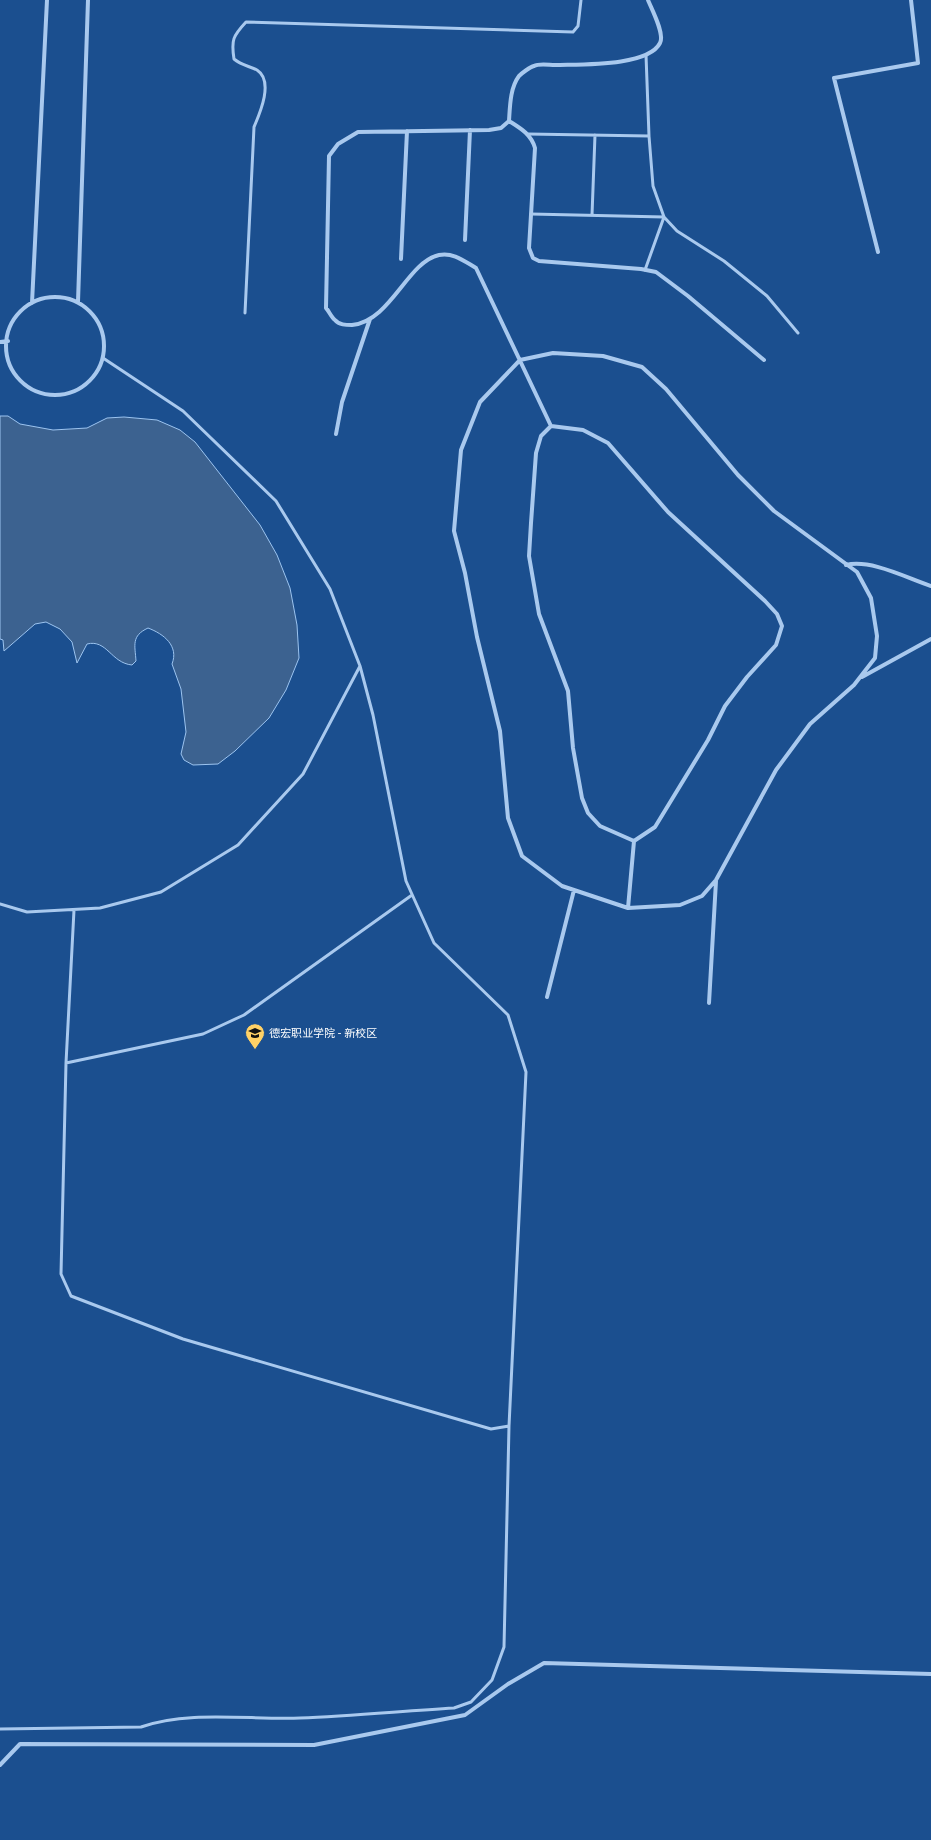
<svg xmlns="http://www.w3.org/2000/svg" width="931" height="1840" font-family="'Fira Sans Condensed','Noto Sans SC',sans-serif">
	<style>
		.water { fill: #3c6290; stroke: #9cc4f0 }
		.lines { fill: none; stroke-linecap: round; stroke-linejoin: round }
		.lane { stroke: #a9c9ee; stroke-width: 3 }
		.street { stroke: #a9c9ee; stroke-width: 4 }
		.labels { text-anchor: middle; stroke-width: 3.5; stroke-linejoin: round; paint-order: stroke }
		.poi-label { font-size: 11px; fill: #fff; stroke: #1b4f8f; text-anchor: start }
	</style>
	<rect width="100%" height="100%" fill="#1b4f8f"/>
	<!-- water -->
	<path class="water" d="M0,416H8L20,424L53,430L87,428L107,418L124,417L157,420L180,430L195,442L260,525L277,555L290,588L297,625L299,658L286,690L269,718L235,751L218,764L193,765L184,760L181,754L186,732L181,689L172,664C179,646 164,634 148,628C131,636 135,645 136,661L132,665C111,663 107,639 87,644L77,663L72,642L60,629L46,622L35,624L4,651L3,640L0,639Z"/>
	<g class="lines">
		<!-- lane -->
		<path class="lane" d="M646,55L649,136L653,186L664,217L677,231L724,261L767,296L798,333
			M528,134L649,136
			M531,214L664,217L645,270
			M592,215L595,135
			M245,313L254,127C260,113 274,81 257,70C249,66 241,65 234,59C231,40 233,36 246,22L573,32L578,26L581,0
			M0,904L27,912L100,908L161,892L238,845L303,774L360,666
			M74,910L66,1063L61,1274L71,1296L183,1339L491,1429L509,1426
			M66,1063L203,1034L244,1015L412,895
			M0,1729L141,1727C188,1710 250,1720 300,1718C351,1716 403,1711 454,1708L471,1702L492,1680L504,1647L509,1426L526,1072L508,1015L434,943L406,881L373,715L360,666L330,589L276,501L183,411L103,358"/>
		<!-- street -->
		<path class="street" d="M509,121C520,128 531,134 535,148L529,248L533,258L539,261L641,269L656,272L688,296L764,360
			M465,240L470,130
			M878,252L834,78L918,63L911,0
			M401,259L407,131
			M6 346a49 49 0 1 1 98 0a49 49 0 1 1-98 0Z
			M78,302L88,0
			M32,303L47,0
			M0,342L8,341
			M553,353L603,356L642,367L666,389L738,475L774,511L857,572L871,598L877,636L875,658L854,685L810,724L776,770L716,880L702,896L680,905L628,908L562,886L522,856L508,818L500,731L477,637L465,573L454,531L461,450L480,402L520,360Z
			M551,426L583,430L608,443L668,512L765,601L777,614L782,626L776,645L747,677L725,706L708,740L655,827L634,841L600,826L588,813L582,798L573,748L568,691L539,614L529,556L531,523L536,453L541,436Z
			M551,426L476,268C464,261 453,252 439,255C407,262 391,321 352,325C346,325 339,325 335,320C331,317 329,311 326,308L329,156L338,144L358,132L489,130L501,128L509,121C510,106 510,88 519,76C522,73 530,67 534,66C539,63 549,65 555,65C578,64 648,67 660,43C665,34 652,10 648,0
			M336,434L342,402L370,319
			M846,565C871,559 907,578 931,586
			M862,677L931,639
			M628,908L634,841
			M547,997L574,890
			M709,1003L716,881
			M0,1765L20,1744L314,1745L465,1715L508,1684L544,1663L931,1674"/>
	</g>
	<!-- icons -->
	<defs>
		<g id="school-pin" transform="scale(1)"><path d="M0 17L-7.5 6A9.5 9.5 0 1 1 7.5 6Z" fill="#ffd166" stroke="#1b4f8f"/><path d="M0-5L7-2L0 1L-7-2ZM-4 1L0 2.5L4 1V4Q0 6-4 4Z" fill="#111"/></g>
	</defs>
	<g fill-rule="evenodd">
		<use href="#school-pin" x="255" y="1033"/>
	</g>
	<g class="labels">
		<!-- poi labels -->
		<g class="poi-label">
			<text x="269" y="1037">德宏职业学院 - 新校区</text>
		</g>
	</g>
</svg>
